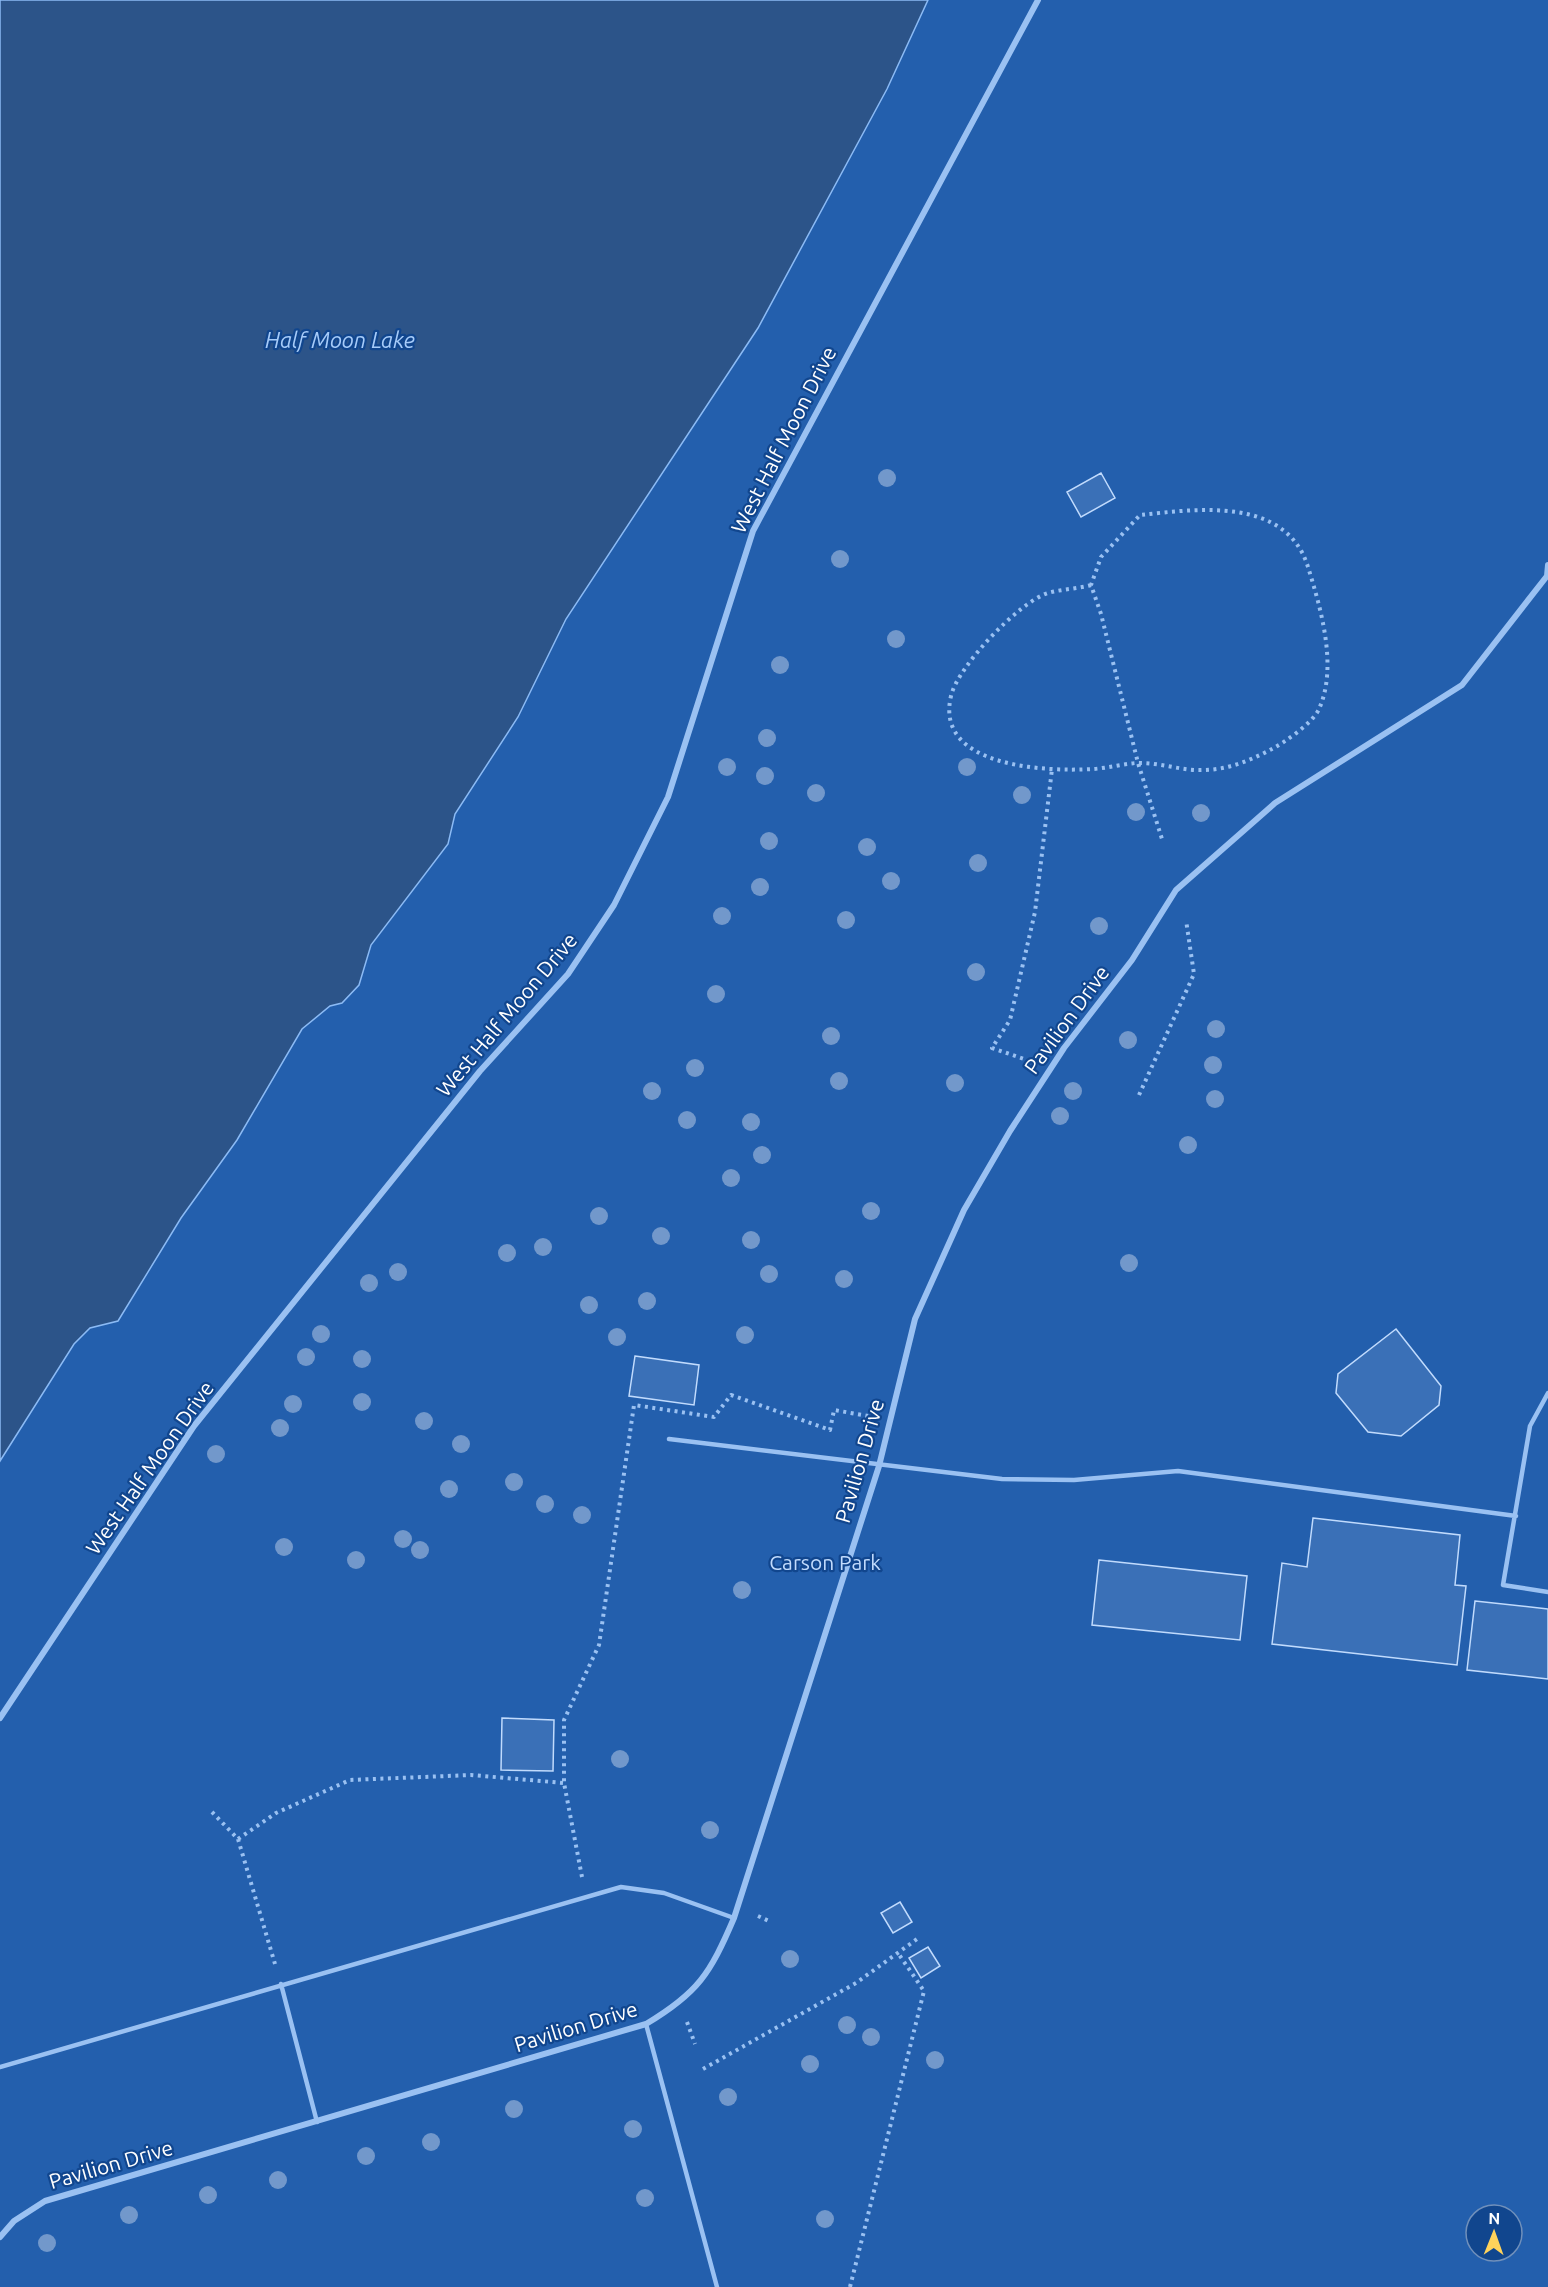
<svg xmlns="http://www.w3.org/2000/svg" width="1548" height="2287" font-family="Ubuntu,sans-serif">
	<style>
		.green { fill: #235fad; fill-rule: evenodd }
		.water { fill: #2c5489; stroke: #8cbbf5; stroke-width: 1.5 }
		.building { fill: #3a70b7; stroke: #c1dbfd; stroke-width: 1.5 }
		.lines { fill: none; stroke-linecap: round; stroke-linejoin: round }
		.path { stroke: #9ac1f2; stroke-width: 4; stroke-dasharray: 3 4.5; stroke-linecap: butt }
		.lane { stroke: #9ac1f2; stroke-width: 4.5 }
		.street { stroke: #9ac1f2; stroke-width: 6 }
		.tree { fill: #7298cb }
		.labels { text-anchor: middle; stroke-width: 4.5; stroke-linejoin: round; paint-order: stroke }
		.street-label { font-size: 21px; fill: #fff; stroke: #11468e }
		.park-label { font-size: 21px; fill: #c1dbfd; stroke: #11468e }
		.water-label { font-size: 22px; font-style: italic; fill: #a6cbf9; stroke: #11468e }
	</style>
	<rect width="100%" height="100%" fill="#11468e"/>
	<!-- green -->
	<path class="green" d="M928,0H1548V2287H0V1461L74,1344L90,1328L118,1321L181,1218L237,1140L302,1029L330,1006L342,1003L359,985L371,946L448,844L455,814L518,717L566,619L758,328L887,89ZM1476,2215H1512V2251H1476Z"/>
	<!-- water -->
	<path class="water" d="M0,0H928L887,89L758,328L566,619L518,717L455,814L448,844L371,945L359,985L342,1003L330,1006L302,1029L237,1140L181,1218L118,1321L90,1328L74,1344L0,1461Z"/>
	<!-- building -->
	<path class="building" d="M1101,473L1115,498L1081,517L1067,492Z
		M1396,1329L1441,1386L1439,1405L1401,1436L1368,1432L1336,1393L1338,1374Z
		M635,1356L699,1365L694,1405L629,1396Z
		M1313,1518L1460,1535L1455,1585L1466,1586L1457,1665L1272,1644L1282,1563L1307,1567Z
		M1099,1560L1247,1576L1240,1640L1092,1625Z
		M1475,1601L1548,1609V1679L1467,1670Z
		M502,1718L554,1720L553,1771L501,1770Z
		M900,1902L912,1922L893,1933L881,1913Z
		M928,1947L940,1966L921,1978L909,1958Z"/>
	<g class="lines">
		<!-- path -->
		<path class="path" d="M1091,585C1077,589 1062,589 1048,593C1019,602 958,666 951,696C934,767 1045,772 1093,769C1108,768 1122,764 1136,763C1159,762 1181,771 1203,770C1228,770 1251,760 1272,749C1285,742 1313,723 1319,709C1338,667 1321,609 1308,567C1286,496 1197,509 1140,515L1101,557L1091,585L1101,614L1138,763L1162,839
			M1030,1061L992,1048L1010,1020L1035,912L1052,769
			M1139,1095L1194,974L1186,920
			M212,1812L238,1839L275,1964
			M238,1839L276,1813L350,1780L471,1775L564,1783
			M582,1877L564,1783V1720L599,1645L634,1405L714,1417L731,1395L830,1430L834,1410L868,1416
			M758,1916L769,1921
			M687,2022L695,2044
			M703,2069L856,1983L917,1939
			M850,2287L924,1991L898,1953"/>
		<!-- lane -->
		<path class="lane" d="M1548,1393L1530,1426L1503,1585L1548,1592
			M669,1439L1002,1479L1074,1480L1178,1471L1516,1516
			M281,1984L317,2122
			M646,2024L717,2287
			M0,2067L621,1887L664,1893L734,1918"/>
		<!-- street -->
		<path class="street" d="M0,1718L194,1426L480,1071L568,974L614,905L668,797L753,531L1038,0
			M0,2237L14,2221L45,2201L646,2024C698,1993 710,1974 734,1918L879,1466L915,1319L964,1210L1010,1131L1064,1048L1132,960L1176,890L1275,803L1462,685L1547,576L1548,565"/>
	</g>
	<!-- trees -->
	<g class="tree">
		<circle cx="887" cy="478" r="9"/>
		<circle cx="840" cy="559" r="9"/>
		<circle cx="896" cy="639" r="9"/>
		<circle cx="780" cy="665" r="9"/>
		<circle cx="767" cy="738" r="9"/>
		<circle cx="727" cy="767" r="9"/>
		<circle cx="967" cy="767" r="9"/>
		<circle cx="765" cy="776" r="9"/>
		<circle cx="816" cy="793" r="9"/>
		<circle cx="1022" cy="795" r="9"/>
		<circle cx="1136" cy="812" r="9"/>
		<circle cx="1201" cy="813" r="9"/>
		<circle cx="769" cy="841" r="9"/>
		<circle cx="867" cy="847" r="9"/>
		<circle cx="978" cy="863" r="9"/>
		<circle cx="891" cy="881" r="9"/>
		<circle cx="760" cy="887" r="9"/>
		<circle cx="722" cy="916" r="9"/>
		<circle cx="846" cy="920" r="9"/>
		<circle cx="1099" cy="926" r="9"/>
		<circle cx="976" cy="972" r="9"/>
		<circle cx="716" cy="994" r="9"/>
		<circle cx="1216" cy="1029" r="9"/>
		<circle cx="831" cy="1036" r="9"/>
		<circle cx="1128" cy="1040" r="9"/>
		<circle cx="1213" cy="1065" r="9"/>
		<circle cx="695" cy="1068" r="9"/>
		<circle cx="839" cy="1081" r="9"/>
		<circle cx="955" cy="1083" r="9"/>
		<circle cx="652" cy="1091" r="9"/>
		<circle cx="1073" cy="1091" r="9"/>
		<circle cx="1215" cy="1099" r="9"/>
		<circle cx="1060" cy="1116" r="9"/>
		<circle cx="687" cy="1120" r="9"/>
		<circle cx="751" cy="1122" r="9"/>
		<circle cx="1188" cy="1145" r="9"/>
		<circle cx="762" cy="1155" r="9"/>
		<circle cx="731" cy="1178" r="9"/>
		<circle cx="871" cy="1211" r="9"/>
		<circle cx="599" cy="1216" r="9"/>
		<circle cx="661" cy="1236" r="9"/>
		<circle cx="751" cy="1240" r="9"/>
		<circle cx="543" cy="1247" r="9"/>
		<circle cx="507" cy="1253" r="9"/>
		<circle cx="1129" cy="1263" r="9"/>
		<circle cx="398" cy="1272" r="9"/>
		<circle cx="769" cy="1274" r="9"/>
		<circle cx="844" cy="1279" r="9"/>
		<circle cx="369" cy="1283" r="9"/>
		<circle cx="647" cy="1301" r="9"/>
		<circle cx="589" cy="1305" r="9"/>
		<circle cx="321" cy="1334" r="9"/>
		<circle cx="745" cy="1335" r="9"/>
		<circle cx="617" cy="1337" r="9"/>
		<circle cx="306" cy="1357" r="9"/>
		<circle cx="362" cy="1359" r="9"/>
		<circle cx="362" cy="1402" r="9"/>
		<circle cx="293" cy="1404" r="9"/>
		<circle cx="424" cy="1421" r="9"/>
		<circle cx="280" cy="1428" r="9"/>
		<circle cx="461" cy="1444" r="9"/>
		<circle cx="216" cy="1454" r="9"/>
		<circle cx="514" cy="1482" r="9"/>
		<circle cx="449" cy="1489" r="9"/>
		<circle cx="545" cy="1504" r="9"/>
		<circle cx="582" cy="1515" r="9"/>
		<circle cx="403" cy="1539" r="9"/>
		<circle cx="284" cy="1547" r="9"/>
		<circle cx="420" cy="1550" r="9"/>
		<circle cx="356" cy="1560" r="9"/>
		<circle cx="742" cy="1590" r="9"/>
		<circle cx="620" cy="1759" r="9"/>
		<circle cx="710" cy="1830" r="9"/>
		<circle cx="790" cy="1959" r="9"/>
		<circle cx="847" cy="2025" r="9"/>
		<circle cx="871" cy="2037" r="9"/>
		<circle cx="935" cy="2060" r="9"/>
		<circle cx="810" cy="2064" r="9"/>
		<circle cx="728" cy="2097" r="9"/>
		<circle cx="514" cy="2109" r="9"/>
		<circle cx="633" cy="2129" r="9"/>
		<circle cx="431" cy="2142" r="9"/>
		<circle cx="366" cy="2156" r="9"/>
		<circle cx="278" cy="2180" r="9"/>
		<circle cx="208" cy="2195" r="9"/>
		<circle cx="645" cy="2198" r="9"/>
		<circle cx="129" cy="2215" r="9"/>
		<circle cx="825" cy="2219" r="9"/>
		<circle cx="47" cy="2243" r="9"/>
	</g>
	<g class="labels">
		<!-- street labels -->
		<g class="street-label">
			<text transform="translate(784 440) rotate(-63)" y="7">West Half Moon Drive</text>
			<text transform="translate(507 1015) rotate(-50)" y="7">West Half Moon Drive</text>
			<text transform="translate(1067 1020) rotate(-54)" y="7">Pavilion Drive</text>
			<text transform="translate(860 1461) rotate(-74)" y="7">Pavilion Drive</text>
			<text transform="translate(150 1468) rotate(-55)" y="7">West Half Moon Drive</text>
			<text transform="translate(576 2027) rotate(-17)" y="7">Pavilion Drive</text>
			<text transform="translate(111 2165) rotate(-16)" y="7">Pavilion Drive</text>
		</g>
		<!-- park labels -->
		<g class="park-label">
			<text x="825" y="1570">Carson Park</text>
		</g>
		<!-- water labels -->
		<g class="water-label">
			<text x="340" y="348">Half Moon Lake</text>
		</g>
	</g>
	<!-- north arrow -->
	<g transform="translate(1494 2233) rotate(1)"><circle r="28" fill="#11468e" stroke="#7090bb" stroke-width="1.5"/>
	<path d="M0-4.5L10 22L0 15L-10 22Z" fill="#ffd25b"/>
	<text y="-9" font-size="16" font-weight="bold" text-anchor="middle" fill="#ffffff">N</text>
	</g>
</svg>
